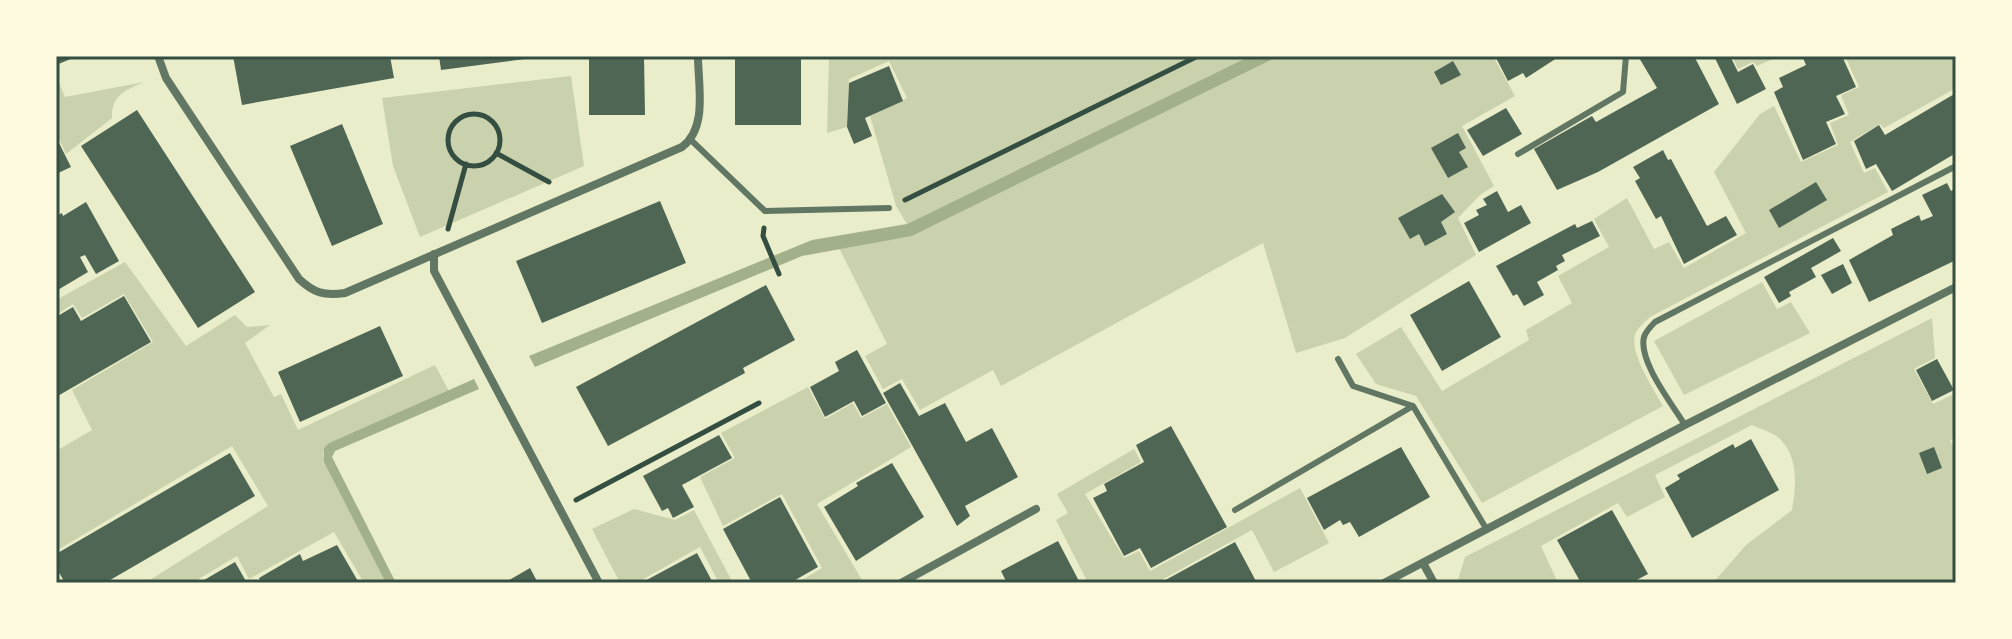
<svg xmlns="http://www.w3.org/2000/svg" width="2012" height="639" font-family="Overpass,sans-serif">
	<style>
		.green { fill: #cad2ad }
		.water { fill: #a3b18a }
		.building { fill: #4f6655 }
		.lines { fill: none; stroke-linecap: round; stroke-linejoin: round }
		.path { stroke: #344e41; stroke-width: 5 }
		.service { stroke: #617663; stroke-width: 6 }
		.minor { stroke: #617663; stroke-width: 8 }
		.neatline { fill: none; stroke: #344e41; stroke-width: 3 }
	</style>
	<rect width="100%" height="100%" fill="#e9edc9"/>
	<!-- green -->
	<path class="green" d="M829,56H1250L907,224L896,206L870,116L907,98L889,61L849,79L847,127L827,133Z
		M1279,56H1493L1515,96L1462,126L1494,186L1480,195L1458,218L1476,255L1345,338L1296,353L1263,243L1001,386L993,370L920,410L902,379L883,389L865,356L887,344L839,248L912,236Z
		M1732,56H1780L1757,66L1753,62L1738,69Z
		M1845,56H1956V88L1884,128L1880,124L1850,142L1864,173L1875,168L1888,192L1650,317C1645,322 1639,327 1636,332C1627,350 1654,389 1663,406L1482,503L1416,396L1376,384L1356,354L1401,327L1442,391L1529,340L1526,330L1572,303L1558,276L1609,247L1594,219L1627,198L1654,249L1669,242L1684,268L1746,233L1714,172L1760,114L1774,106L1801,162L1838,145L1830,123L1849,115L1841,95L1859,87Z
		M56,75L65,97L144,82C125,90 111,96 112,118L66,154L56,132Z
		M571,76L584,166L420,237L393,166L382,98Z
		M125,262L186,346L235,315L247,327L270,325L245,343L274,397L281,394L298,430L435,365L449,391L329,443L323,455L386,583H364L334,532L249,579L237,556L192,583H145L268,506L232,446L56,551V451L92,430L72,390L153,342L124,294L82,318L73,304L56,315V297L58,299Z
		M1762,282L1777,309L1791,302L1810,333L1684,395L1654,341Z
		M1932,318L1935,358L1914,369L1933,404L1956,393V437L1950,441L1956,450V583H1713L1746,545L1792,510C1796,487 1799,459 1781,440C1775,433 1760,429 1752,425L1655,475L1665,497L1627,517L1618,503L1541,546L1558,583H1457L1465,557Z
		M808,387L825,419L853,403L861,418L887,404L911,447L817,504L862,580L857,583H797L822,568L782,494L723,526L700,477L735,458L721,433Z
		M1134,449L1141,462L1085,494L1124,558L1139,551L1150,571L1300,488L1329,543L1274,572L1252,530L1156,583H1088L1056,520L1068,513L1057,494Z
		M634,509L675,520L694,510L733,583H719L700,547L640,581V583H620L592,529Z"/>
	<!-- water -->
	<path class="water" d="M1250,56H1279L912,236L802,256L535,367L529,356L812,240L907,224Z
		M474,379L479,389L335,451L332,457L396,583H386L324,462V448L329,443Z"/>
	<!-- building -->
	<path class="building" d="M56,56H78L56,65Z
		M233,56H390L394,78L242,105Z
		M439,56H532V58L441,70Z
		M589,56H644L645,115H589Z
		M735,56H801V125H735Z
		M1495,56H1560L1526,78L1523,73L1508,81Z
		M1638,56H1694L1719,104L1598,172L1557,190L1534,149L1592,116L1596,122L1657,88Z
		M1714,56H1730L1738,72L1753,64L1766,89L1737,104Z
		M1808,56H1842L1856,87L1836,96L1845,114L1826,122L1836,144L1803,160L1774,92L1783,87L1779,78L1806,65L1803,58Z
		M1453,61L1461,75L1441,85L1434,72Z
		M889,66L903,101L865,118L872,136L854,144L847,127L849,83Z
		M1956,93V153L1892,191L1876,164L1866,169L1854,141L1879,125L1885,135Z
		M1506,108L1522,134L1483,156L1467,130Z
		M137,110L255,292L198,328L81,146Z
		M342,124L383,224L332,246L290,146Z
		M1458,133L1466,148L1459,152L1468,167L1448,178L1431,148Z
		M56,137L71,167L56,174Z
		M1663,150L1668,160L1671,159L1707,226L1726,216L1737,235L1684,264L1661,216L1656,219L1635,181L1640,178L1633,167Z
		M1816,182L1827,200L1779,228L1769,210Z
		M1947,183L1951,191L1956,188V260L1869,302L1849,260L1893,235L1891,229L1919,215L1921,221L1933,216L1922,195Z
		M1497,191L1508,212L1521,205L1531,223L1479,252L1464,223L1479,215L1476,210L1487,205L1483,199Z
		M1442,194L1455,212L1441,222L1447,234L1425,246L1419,234L1410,239L1398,218Z
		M660,201L686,263L542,323L516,261Z
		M86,202L119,261L96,274L85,255L80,257L88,272L56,291V235L58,233L56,216L62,213L63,216Z
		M1592,221L1600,236L1562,255L1565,261L1556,266L1558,270L1537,282L1544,295L1524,306L1517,294L1513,296L1496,266L1575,224L1577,228Z
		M1833,238L1841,251L1811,268L1816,277L1789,292L1791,296L1779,303L1764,277Z
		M1843,264L1852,283L1832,294L1821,275Z
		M1469,281L1501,337L1442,371L1410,315Z
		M766,285L795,340L743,368L745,373L608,446L576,387Z
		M124,296L151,342L56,397V317L73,307L81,321Z
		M380,326L403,376L300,422L278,372Z
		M857,350L886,403L862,416L854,401L825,417L810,387L839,371L835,362Z
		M1937,359L1954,390L1932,401L1916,370Z
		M900,383L919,416L945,403L966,442L992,428L1018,477L965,506L970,516L957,526L883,393Z
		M1171,426L1227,527L1151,568L1140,548L1124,556L1093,498L1107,491L1104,484L1144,462L1136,445Z
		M719,435L732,458L682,485L694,507L673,518L668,508L662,511L643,476Z
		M1751,439L1779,490L1692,538L1665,488L1680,479L1677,475L1733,444L1735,448Z
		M1401,447L1430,497L1359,537L1350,522L1343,525L1340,520L1324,530L1307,498Z
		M1934,447L1942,468L1927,474L1919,453Z
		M230,453L255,496L105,583H65L56,567V554Z
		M892,463L924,517L856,561L824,507L858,486L856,483Z
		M780,497L818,567L790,583H752L723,529Z
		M1612,510L1648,574L1631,583H1581L1557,540Z
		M1058,541L1080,583H1007L1001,571Z
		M1235,542L1257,583H1160Z
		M337,545L359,583H261L259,578L300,554L303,561Z
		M697,553L713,583H641Z
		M235,562L247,583H199Z
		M530,568L538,583H504Z"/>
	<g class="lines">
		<!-- path -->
		<path class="path" d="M448 140a26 26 0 1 1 52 0a26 26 0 1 1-52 0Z
			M496,153L549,182
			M905,200L1198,56
			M764,228L763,236L779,274
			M448,229L466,164
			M576,500L759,403"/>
		<!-- service -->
		<path class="service" d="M691,140L765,211L889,208
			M1518,154L1623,92L1626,56
			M1338,359L1353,386L1413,406L1487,530
			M1685,425C1672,404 1638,361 1644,337C1646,331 1650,327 1655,322L1956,166
			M1235,510L1413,406"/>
		<!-- minor -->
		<path class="minor" d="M158,56L166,78L299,279C314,293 324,296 345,293L682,147C708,128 698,85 698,56
			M434,254V271L599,583
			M1423,563L1434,583
			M901,583L1036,509
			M1384,583L1685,425L1956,287"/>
	</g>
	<!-- border -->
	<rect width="2012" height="639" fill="none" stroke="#fefae0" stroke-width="116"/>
	<rect x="58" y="58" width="1896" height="523" class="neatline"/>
</svg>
